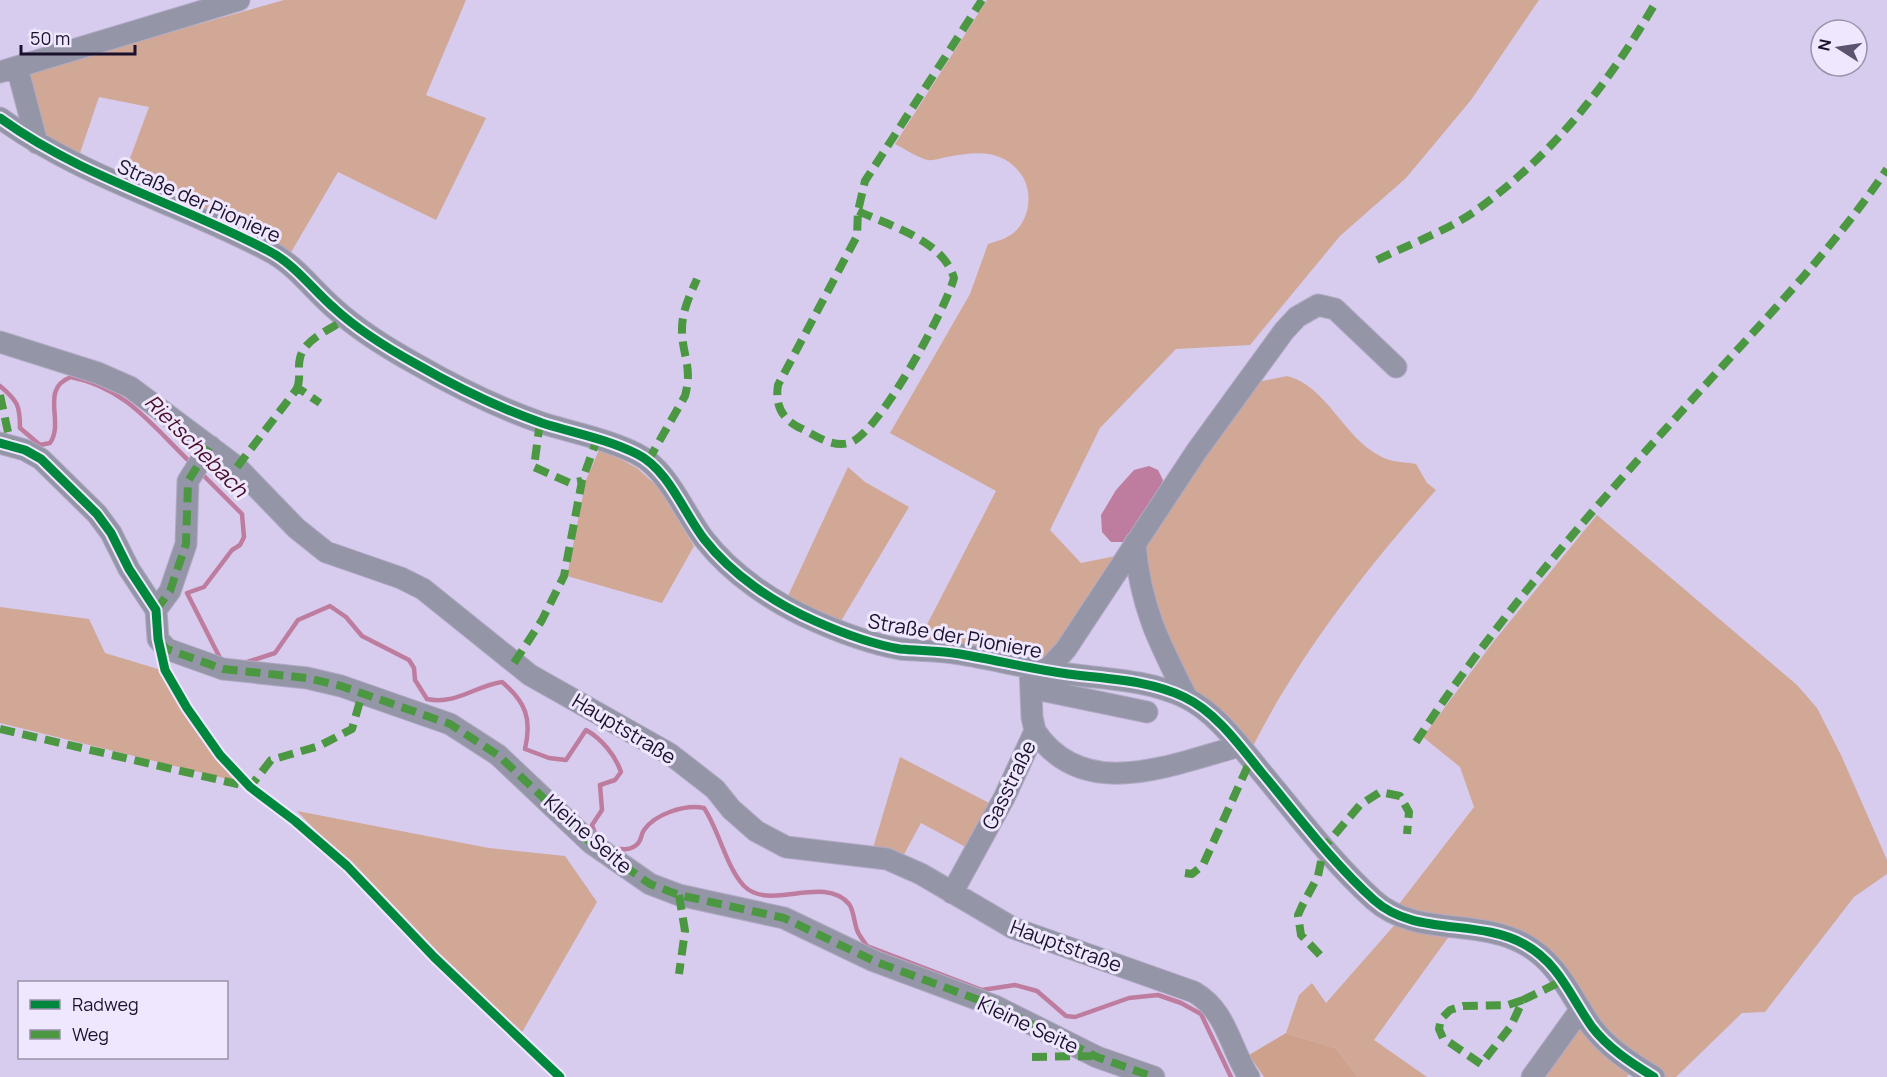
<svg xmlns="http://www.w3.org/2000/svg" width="1887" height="1077" font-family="Manrope,sans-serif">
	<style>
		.green { fill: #d1a796 }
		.forest { fill: #cea18d }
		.water { fill: #be7d9e }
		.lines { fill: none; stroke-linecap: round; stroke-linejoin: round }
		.stream { stroke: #be7d9e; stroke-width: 4.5 }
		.minor-casing { stroke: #b2a9c5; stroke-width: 23 }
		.minor { stroke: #9496a7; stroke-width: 21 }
		.quiet { stroke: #4c9742; stroke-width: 8; stroke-dasharray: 15 8; stroke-linecap: butt }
		.cycleway-casing { stroke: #eee7fe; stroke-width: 13 }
		.cycleway { stroke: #00873e; stroke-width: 9 }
		.labels { text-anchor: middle; stroke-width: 6; stroke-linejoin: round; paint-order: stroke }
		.street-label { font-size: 20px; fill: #1b112c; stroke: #eee7fe }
		.water-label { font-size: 21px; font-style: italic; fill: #490f28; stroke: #eee7fe }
	</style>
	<rect width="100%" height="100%" fill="#d7ccee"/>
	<!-- green -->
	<path class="green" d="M284,0H466L426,95L486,118L436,220L338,172L290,254L122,180L149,107L99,97L77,162L39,140L26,84L30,74L150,35L181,29Z
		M987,0H1539L1471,100L1406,178L1340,236L1250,345L1176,349L1100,428L1050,530L1081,563L1121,555L1048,661L918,642L996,491L890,433L970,294L988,244C1004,239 1016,236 1024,219C1030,207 1030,191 1024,179C1006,148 977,151 947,157C941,158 933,161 928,160C918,158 905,149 895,144Z
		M1287,376C1327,386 1343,437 1380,456C1389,462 1405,462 1416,464L1427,483L1436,490C1366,569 1298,656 1251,750L1189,694L1149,590L1145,540L1247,392L1262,381Z
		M600,448L637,468L658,487L694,546L662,603L567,576L586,480Z
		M848,467L865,482L909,507L841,621L817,613L788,596Z
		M1597,515L1797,685L1817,708L1841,755L1887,860V874L1854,897L1765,1012L1742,1013L1676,1077H1660L1610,1044L1559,964L1396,908L1474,807L1460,767L1423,737L1494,641Z
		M0,607L89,619L105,653L161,670L223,765L240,782L0,723Z
		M900,757L997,807L973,851L921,823L902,858L873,848Z
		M297,811L489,848L565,856L597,902L521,1034L436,954Z
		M1398,921L1455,928L1374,1040L1427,1077H1358L1335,1048L1286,1033L1299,995L1312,983L1326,1003Z
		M1578,1006L1632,1069L1627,1077H1527Z"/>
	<!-- forest -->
	<path class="forest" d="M1286,1033L1335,1048L1358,1077H1264L1249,1055Z"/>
	<!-- water -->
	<path class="water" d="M1149,466L1158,470L1163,480C1157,503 1140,526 1123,542H1111L1102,532L1101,515L1116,490L1134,470Z"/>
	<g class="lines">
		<!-- stream -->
		<path class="stream" d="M0,386C18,401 20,406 20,428L40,445L50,443C65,422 39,389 71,377C127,388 154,428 193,465
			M201,473L242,514L244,537L240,545L232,550L204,587L187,593L221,660
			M244,663L275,653L298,620L330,606L346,617L362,636L409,660L414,668L415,680L427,699C456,705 475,686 502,682C526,702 532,719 525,749L549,758L566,760L586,730C602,739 615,755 621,772L615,780L600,785L602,810L592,825L596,836
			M612,848C620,849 628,851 635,846C642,842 640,836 644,830C655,814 685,804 704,808C719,830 726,867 744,886C770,912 823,874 849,904C854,911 854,922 857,930C859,936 864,941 867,946L982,990L1015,985L1037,991L1066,1016L1075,1017L1129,998L1158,995L1181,1003L1201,1014L1231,1077"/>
		<!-- minor casing -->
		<g class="minor-casing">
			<path id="minor" d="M17,67L37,143
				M0,72L239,0
				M0,118C81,177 178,203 267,250C295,264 311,288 334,308C359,331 387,348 416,364C456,387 499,408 542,423C574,433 607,439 637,454C668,469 684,513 704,539C732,575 774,603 815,621C842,633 872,644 900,649C920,651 940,650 960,654C996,660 1031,669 1068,674C1106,679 1149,680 1184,697C1216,712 1240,746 1262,773C1298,816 1332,862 1374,900C1415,937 1477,918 1524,944C1559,963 1570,996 1592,1027C1608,1048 1631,1063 1654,1077
				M0,342L98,373L130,387L237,467L296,528L326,552L401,578L423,589L530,675L670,754L715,789L731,809L756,831L786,847L887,859L921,874L1013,928L1194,992C1227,1011 1230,1048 1249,1077
				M0,443L25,450L41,459L97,514L111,533L129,569L156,610L158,639L167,649L223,669L307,678L341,686L450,724L498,755L591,843L650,884L679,895L784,918L874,961L995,1006L1097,1057L1154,1077
				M1135,543C1140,606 1159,643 1187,698
				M156,610L170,591L186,544L188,481L210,446
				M1046,671L1066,649L1196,452L1284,331L1297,317L1318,305L1335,309L1396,367
				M1031,688L1147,712
				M1035,731C1084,804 1172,764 1240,746
				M952,893L1004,798L1035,731L1032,717L1030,668
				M1532,1077L1581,1009"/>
		</g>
		<!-- minor -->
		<use href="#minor" class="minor"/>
		<!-- quiet -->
		<path class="quiet" d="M858,211C890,226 943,240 954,278C946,309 878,435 849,443C831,448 814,434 798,427C781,418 775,404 778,385L857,236L858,211L865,181L982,0
			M1377,260C1406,246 1453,228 1478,209C1555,153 1610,82 1657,0
			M296,390C302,379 297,370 300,358C304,339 331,329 346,319
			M0,395L11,446
			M540,422L534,467L570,483L582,481
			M648,461L685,396C693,366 682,356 682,329C682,311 690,295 697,279
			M237,467L296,390H301L320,403
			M156,610L170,591L186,544L188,481L210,446
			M160,642L167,649L223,669L307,678L341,686L450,724L498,755L591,843L650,884L679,895L784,918L874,961L995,1006L1097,1057L1154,1077
			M514,663L542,620L564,576L582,481L597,439
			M0,729L250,787L271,760L319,746L352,729L362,694
			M1416,742C1493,623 1586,517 1681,412C1752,332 1827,258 1887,169
			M1185,873L1192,874L1203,865L1251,759
			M679,895L685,931L679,974
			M1320,955L1301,935L1298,915L1302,906L1318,876L1324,847L1360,805L1380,792L1400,796L1409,812L1407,834
			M1523,1000L1508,1005L1463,1006L1450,1010L1441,1019L1439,1029L1443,1038L1481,1064L1511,1026L1523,1000L1564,980
			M1032,1057L1092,1056"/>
		<!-- cycleway casing -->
		<g class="cycleway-casing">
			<path id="cycleway" d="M0,118C81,177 178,203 267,250C295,264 311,288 334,308C359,331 387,348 416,364C456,387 499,408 542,423C574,433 607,439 637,454C668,469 684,513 704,539C732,575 774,603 815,621C842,633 872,644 900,649C920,651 940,650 960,654C996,660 1031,669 1068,674C1106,679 1149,680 1184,697C1216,712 1240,746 1262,773C1298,816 1332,862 1374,900C1415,937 1477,918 1524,944C1559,963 1570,996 1592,1027C1608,1048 1631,1063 1654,1077
				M0,443L25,450L41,459L97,514L111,533L129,569L156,610L158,639L165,670L187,708L220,755L250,787L295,821L347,866L434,957L560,1077"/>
		</g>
		<!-- cycleway -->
		<use href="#cycleway" class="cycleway"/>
	</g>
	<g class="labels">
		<!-- street labels -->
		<g class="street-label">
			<text transform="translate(199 201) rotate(24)" y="7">Straße der Pioniere</text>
			<text transform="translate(955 636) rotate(10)" y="7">Straße der Pioniere</text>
			<text transform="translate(624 729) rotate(31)" y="7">Hauptstraße</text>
			<text transform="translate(1009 785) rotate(-64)" y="7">Gasstraße</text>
			<text transform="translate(588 834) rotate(41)" y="7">Kleine Seite</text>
			<text transform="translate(1066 946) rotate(20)" y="7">Hauptstraße</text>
			<text transform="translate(1028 1025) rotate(25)" y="7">Kleine Seite</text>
		</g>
		<!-- water labels -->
		<g class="water-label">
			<text transform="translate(196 446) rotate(45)" y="7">Rietschebach</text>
		</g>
	</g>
	<!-- legend -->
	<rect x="18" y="981" width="210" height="78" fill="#eee7fe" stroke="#9a91aa" stroke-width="1.5"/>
	<rect x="30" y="1000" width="30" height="9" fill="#00873e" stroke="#9a91aa" stroke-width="1.5"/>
	<text x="72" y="1011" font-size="18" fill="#1b112c">Radweg</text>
	<rect x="30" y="1030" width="30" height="9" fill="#4c9742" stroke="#9a91aa" stroke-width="1.5"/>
	<text x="72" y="1041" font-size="18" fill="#1b112c">Weg</text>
	<!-- north arrow -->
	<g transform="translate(1839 48) rotate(282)"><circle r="28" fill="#eee7fe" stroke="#9a91aa" stroke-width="1.5"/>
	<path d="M0-4.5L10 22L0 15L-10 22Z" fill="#5d5270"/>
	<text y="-9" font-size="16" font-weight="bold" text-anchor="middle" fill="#1b112c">N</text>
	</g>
	<!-- scale -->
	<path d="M21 45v9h114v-9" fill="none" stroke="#1b112c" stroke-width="3"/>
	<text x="30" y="45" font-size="18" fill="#1b112c" stroke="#eee7fe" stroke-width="4.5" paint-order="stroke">50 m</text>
</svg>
